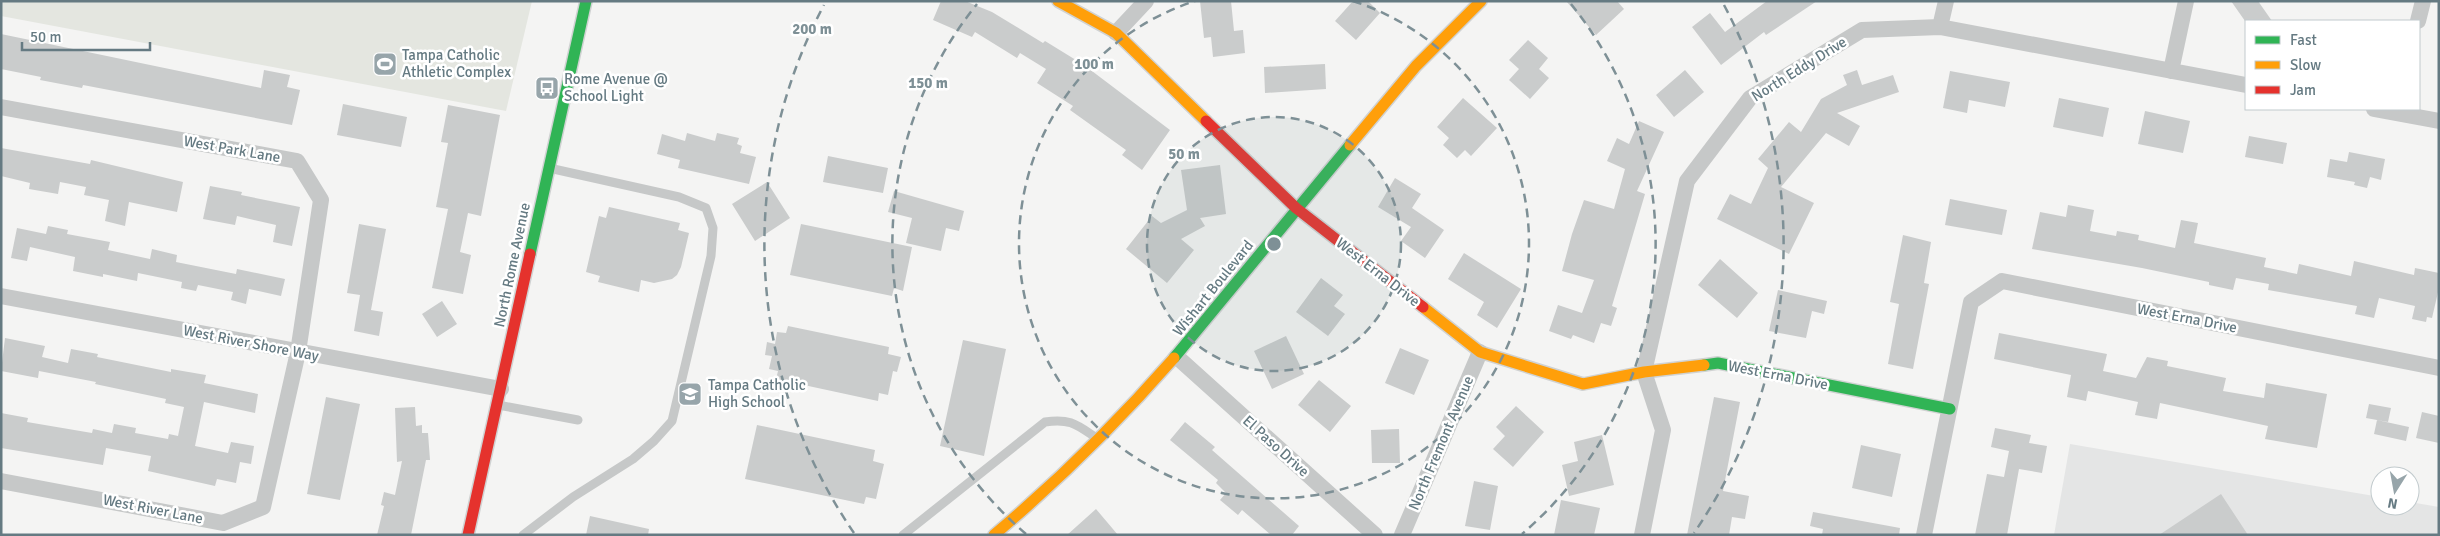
<svg xmlns="http://www.w3.org/2000/svg" width="2440" height="536" font-family="Signika,sans-serif">
	<style>
		.built { fill: #e4e5e5 }
		.green { fill: #e4e6e0 }
		.building { fill: #cacccc }
		.lines { fill: none; stroke-linecap: round; stroke-linejoin: round }
		.fast-casing { stroke: #d0d2d2; stroke-width: 14 }
		.slow-casing { stroke: #d0d2d2; stroke-width: 14 }
		.jam-casing { stroke: #d0d2d2; stroke-width: 14 }
		.lane { stroke: #c6c8c8; stroke-width: 9 }
		.street { stroke: #c6c8c8; stroke-width: 16 }
		.fast { stroke: #30b455; stroke-width: 11 }
		.slow { stroke: #ff9f0a; stroke-width: 11 }
		.jam { stroke: #e5322d; stroke-width: 11 }
		.ring { fill: none; stroke: #7e9096; stroke-width: 2.5; stroke-dasharray: 9 6 }
		.labels { text-anchor: middle; stroke-width: 5; stroke-linejoin: round; paint-order: stroke }
		.poi-label { font-size: 15px; fill: #657a82; stroke: #fff; text-anchor: start }
		.street-label { font-size: 15px; fill: #657a82; stroke: #fff }
		.centre { fill: #7e9096; stroke: #fff; stroke-width: 2.5 }
		.ring-label { font-size: 15px; text-anchor: middle; font-weight: bold; fill: #7e9096; stroke: #fff; stroke-width: 5; stroke-linejoin: round; paint-order: stroke }
	</style>
	<rect width="100%" height="100%" fill="#f4f4f3"/>
	<!-- built -->
	<path class="built" d="M2070,444L2380,497V506H2410V502L2439,507V535H2054Z"/>
	<!-- green -->
	<path class="green" d="M1,1H532L506,111L1,16Z"/>
	<!-- building -->
	<path class="building" d="M941,1H965L992,12L1043,43L1045,41L1084,65L1170,130L1142,170L1122,155L1126,150L1070,110L1073,106L1037,83L1046,69L1020,53L1017,58L975,32L972,37L933,20Z
		M1200,1H1231L1234,31L1243,30L1245,53L1213,57L1211,37L1204,38Z
		M1353,1H1368L1380,13L1356,40L1335,21Z
		M1566,1H1617L1624,9L1596,35Z
		M1767,1H1817L1766,35L1764,32L1721,65L1692,27L1710,13L1725,32Z
		M2231,1H2258L2272,21H2245Z
		M1,34L261,88L264,70L290,75L287,87L300,90L292,125L83,85L82,88L40,80L41,77L1,69Z
		M1528,40L1548,58L1539,69L1549,78L1530,99L1509,80L1519,69L1509,60Z
		M1325,64L1326,89L1265,93L1264,67Z
		M1685,70L1704,92L1674,117L1656,95Z
		M1857,70L1862,85L1893,75L1899,92L1837,113L1860,126L1849,146L1826,133L1781,187L1814,203L1789,254L1717,219L1730,194L1751,204L1768,168L1758,159L1789,122L1801,132L1821,99L1847,85L1843,75Z
		M1950,71L2010,82L2005,107L1969,100L1967,113L1943,108Z
		M1463,98L1497,128L1471,156L1465,150L1457,158L1443,145L1449,138L1437,127Z
		M2059,98L2109,108L2103,137L2053,127Z
		M343,104L407,117L401,147L337,135Z
		M448,105L500,115L481,216L468,213L460,252L471,255L463,294L432,288L448,209L436,207L448,143L441,142Z
		M2145,111L2190,121L2183,153L2138,144Z
		M1639,121L1664,132L1637,191L1645,194L1612,306L1617,308L1611,326L1601,323L1594,343L1573,335L1571,339L1549,331L1558,305L1582,313L1594,280L1562,271L1572,234L1584,200L1614,209L1625,169L1607,161L1617,138L1629,144Z
		M687,133L715,141L717,133L739,138L737,144L742,146L740,153L756,157L749,184L678,168L680,160L657,154L662,134L685,141Z
		M2249,136L2287,143L2283,164L2245,157Z
		M1,148L90,164L91,160L183,182L177,212L129,202L125,226L105,221L109,200L84,195L86,187L60,182L58,194L29,189L30,183L1,176Z
		M2349,152L2385,159L2381,180L2370,177L2367,188L2354,185L2355,182L2327,177L2330,159L2347,162Z
		M828,156L888,168L883,193L823,182Z
		M1220,165L1226,214L1200,218L1205,226L1181,239L1194,250L1167,283L1126,249L1152,216L1161,223L1187,210L1181,170Z
		M1395,178L1421,194L1412,208L1444,230L1425,258L1401,241L1411,227L1378,207Z
		M767,182L790,218L755,241L732,204Z
		M210,186L242,192L241,195L300,207L292,246L273,242L276,225L237,216L235,225L203,219Z
		M894,191L964,211L959,231L946,228L941,251L906,243L912,218L888,212Z
		M1950,199L2007,210L2002,235L1945,225Z
		M2068,205L2094,210L2090,231L2116,236L2117,231L2139,235L2138,240L2175,248L2181,220L2198,223L2194,243L2266,258L2264,267L2297,274L2299,264L2351,276L2354,261L2414,275L2415,268L2439,273V288L2432,318L2427,317L2426,322L2412,319L2415,306L2379,298L2374,318L2355,314L2357,306L2268,290L2269,284L2236,278L2233,290L2209,285V282L2142,268L2032,249L2040,212L2066,217Z
		M609,207L680,223L678,230L689,233L681,267L677,275L672,279L654,283L641,280L639,292L598,282L600,276L586,272L599,216L606,218Z
		M359,224L386,229L371,310L383,312L379,336L354,331L360,295L347,293Z
		M801,224L912,247L903,291L894,288L892,296L790,275Z
		M48,226L68,230L67,234L110,242L108,250L150,259L152,249L177,255L176,262L236,274L237,269L285,279L281,296L249,289L246,304L231,300L233,292L198,285L196,291L181,288L182,282L138,273L137,281L103,274V277L73,271L75,257L30,247L27,261L11,258L17,228L46,234Z
		M1903,235L1931,242L1924,283L1929,284L1913,369L1888,364L1899,304L1890,302Z
		M1464,253L1521,289L1497,328L1477,315L1484,302L1448,279Z
		M1720,259L1758,293L1737,318L1698,285Z
		M1321,278L1343,295L1334,306L1345,314L1328,336L1296,312Z
		M1778,290L1827,301L1824,314L1812,311L1806,338L1769,331Z
		M442,301L457,324L437,337L422,314Z
		M788,326L889,347L888,354L901,357L897,372L893,371L888,395L879,393L878,401L776,379L778,371L769,369L772,356L765,355L767,342L775,344L777,332L786,333Z
		M1999,333L2107,354L2103,371L2136,378L2147,357L2168,361L2167,366L2226,378L2223,391L2264,398L2266,383L2327,394L2317,448L2265,439L2268,426L2160,403L2157,419L2135,415L2138,402L2088,391L2086,401L2067,397L2071,375L1994,359Z
		M1286,336L1304,374L1272,389L1254,351Z
		M5,338L45,346L42,357L68,363L71,349L98,354L97,357L171,372V369L206,375L204,383L258,394L255,413L204,402L195,446L228,453L231,442L254,446L251,464L240,462L236,483L217,479L215,486L148,471L151,456L106,448L103,465L1,448V413L28,418L27,422L92,433L93,429L112,433L114,424L136,428L135,433L168,439L169,434L178,436L184,407L165,403L166,399L95,384L96,382L39,371L38,378L1,371Z
		M963,340L1006,349L984,456L940,446Z
		M1400,348L1429,360L1414,395L1385,383Z
		M1319,380L1351,406L1330,432L1298,405Z
		M326,397L360,404L340,500L307,494Z
		M1714,397L1740,402L1723,491L1749,496L1745,519L1732,517L1729,535H1687Z
		M2369,404L2391,408L2388,422L2366,418Z
		M1516,406L1544,432L1513,467L1493,449L1505,436L1496,427Z
		M415,407L416,426L422,425V433H428L430,460H426L411,535H377L384,506L381,505L384,492L395,495L402,461L397,462L395,408Z
		M2422,412L2439,416V443L2416,438Z
		M2377,420L2409,427L2406,441L2374,434Z
		M1185,422L1215,447L1212,450L1299,526L1292,535H1271L1242,510L1238,515L1220,500L1226,493L1216,483L1218,480L1170,440Z
		M757,425L875,450L873,461L884,464L876,499L866,497L864,504L745,479Z
		M1995,428L2031,435L2029,443L2047,446L2042,473L2019,469L2007,535H1975L1987,474L2004,477L2009,451L1991,447Z
		M1399,429L1400,463H1372L1371,430Z
		M1602,435L1614,485L1569,496L1562,465L1578,461L1574,442Z
		M1861,445L1901,454L1892,497L1852,488Z
		M1474,481L1498,486L1490,530L1465,526Z
		M2221,494L2248,535H2159Z
		M1561,500L1600,508L1594,535H1554Z
		M1096,509L1118,535H1067Z
		M1813,512L1900,528L1899,535H1822L1823,529L1810,526Z
		M590,516L649,529L648,535H586Z"/>
	<g class="lines">
		<!-- fast casing -->
		<g class="fast-casing">
			<path id="fast" d="M530,254L586,1
				M1174,358L1350,145
				M1704,365L1718,363L1950,409"/>
		</g>
		<!-- slow casing -->
		<g class="slow-casing">
			<path id="slow" d="M1058,1L1116,33L1206,121
				M1350,145L1416,66L1481,1
				M1423,307L1480,352L1583,384L1644,372L1704,365
				M994,535C1059,480 1118,422 1174,358"/>
		</g>
		<!-- jam casing -->
		<g class="jam-casing">
			<path id="jam" d="M1206,121L1296,208L1423,307
				M468,535L530,254"/>
		</g>
		<!-- lane -->
		<path class="lane" d="M498,405L578,420
			M523,535L573,497L633,459L654,441L672,421L711,256L713,228L706,208L679,197L549,168
			M903,535L1045,422C1071,418 1077,425 1098,439"/>
		<!-- street -->
		<path class="street" d="M2418,21L2423,1
			M1940,27L1946,1
			M1116,33L1146,1
			M2171,71L2186,1
			M1,107L297,161L321,200L298,352L263,507L223,523L1,481
			M2374,109L2439,121
			M1,296L501,389
			M1177,357L1375,535
			M1402,535L1480,352
			M1642,535L1663,430L1644,372L1687,181L1750,98L1862,30L1940,27L2246,85
			M1924,535L1971,302L2002,281L2439,368"/>
		<!-- fast -->
		<use href="#fast" class="fast"/>
		<!-- slow -->
		<use href="#slow" class="slow"/>
		<!-- jam -->
		<use href="#jam" class="jam"/>
	</g>
	<!-- distance rings -->
	<circle cx="1274" cy="244" r="127" fill="#7e9096" fill-opacity=".12"/>
	<g class="ring">
		<circle cx="1274" cy="244" r="127"/>
		<path d="M1353 1A255 255 0 1 1 1195 1"/>
		<path d="M1026 534A382 382 0 0 1 977 4M1571 4A382 382 0 0 1 1522 534"/>
		<path d="M854 533A510 510 0 0 1 824 5M1724 5A510 510 0 0 1 1694 533"/>
	</g>
	<!-- icons -->
	<defs>
		<g id="stadium-square" transform="scale(1.25)"><rect x="-9" y="-9" width="18" height="18" rx="4" fill="#97a5aa" stroke="#fff"/><path d="M0-5a6.5 5 0 1 0 0 10a6.5 5 0 1 0 0-10ZM-3.5-1.8h7v3.6h-7Z" fill="#fff"/></g>
		<g id="bus-square" transform="scale(1.25)"><rect x="-9" y="-9" width="18" height="18" rx="4" fill="#97a5aa" stroke="#fff"/><path d="M-5-6H5V4H4V6H2V4H-2V6H-4V4H-5ZM-3.5-4V0h7V-4ZM-3.5 1.2v1.5H-2V1.2ZM2 1.2v1.5H3.5V1.2Z" fill="#fff"/></g>
		<g id="school-square" transform="scale(1.25)"><rect x="-9" y="-9" width="18" height="18" rx="4" fill="#97a5aa" stroke="#fff"/><path d="M0-5L7-2L0 1L-7-2ZM-4 1L0 2.5L4 1V4Q0 6-4 4Z" fill="#fff"/></g>
	</defs>
	<g fill-rule="evenodd">
		<use href="#stadium-square" x="385" y="64"/>
		<use href="#bus-square" x="547" y="88"/>
		<use href="#school-square" x="690" y="394"/>
	</g>
	<g class="labels">
		<!-- poi labels -->
		<g class="poi-label">
			<text x="402" y="60">Tampa Catholic<tspan x="402" dy="17">Athletic Complex</tspan></text>
			<text x="564" y="84">Rome Avenue @<tspan x="564" dy="17">School Light</tspan></text>
			<text x="708" y="390">Tampa Catholic<tspan x="708" dy="17">High School</tspan></text>
		</g>
		<!-- street labels -->
		<g class="street-label">
			<text transform="translate(1799 69) rotate(-32)" y="5">North Eddy Drive</text>
			<text transform="translate(232 149) rotate(10)" y="5">West Park Lane</text>
			<text transform="translate(512 265) rotate(-78)" y="5">North Rome Avenue</text>
			<text transform="translate(1378 272) rotate(38)" y="5">West Erna Drive</text>
			<text transform="translate(1213 288) rotate(-51)" y="5">Wishart Boulevard</text>
			<text transform="translate(2187 318) rotate(11)" y="5">West Erna Drive</text>
			<text transform="translate(251 343) rotate(11)" y="5">West River Shore Way</text>
			<text transform="translate(1778 375) rotate(11)" y="5">West Erna Drive</text>
			<text transform="translate(1441 443) rotate(-67)" y="5">North Fremont Avenue</text>
			<text transform="translate(1276 446) rotate(42)" y="5">El Paso Drive</text>
			<text transform="translate(153 509) rotate(11)" y="5">West River Lane</text>
		</g>
	</g>
	<circle cx="1274" cy="244" r="8" class="centre"/>
	<g class="ring-label">
		<text x="812" y="34">200 m</text>
		<text x="1094" y="69">100 m</text>
		<text x="928" y="88">150 m</text>
		<text x="1184" y="159">50 m</text>
	</g>
	<!-- border -->
	<rect width="2440" height="536" fill="none" stroke="#657a82" stroke-width="5"/>
	<!-- legend -->
	<rect x="2245" y="20" width="175" height="90" fill="#ffffff" stroke="#c1cacd"/>
	<rect x="2255" y="36" width="25" height="8" fill="#30b455" stroke="#c1cacd"/>
	<text x="2290" y="45" font-size="15" fill="#657a82">Fast</text>
	<rect x="2255" y="61" width="25" height="8" fill="#ff9f0a" stroke="#c1cacd"/>
	<text x="2290" y="70" font-size="15" fill="#657a82">Slow</text>
	<rect x="2255" y="86" width="25" height="8" fill="#e5322d" stroke="#c1cacd"/>
	<text x="2290" y="95" font-size="15" fill="#657a82">Jam</text>
	<!-- north arrow -->
	<g transform="translate(2395 491) rotate(191)"><circle r="24" fill="#ffffff" stroke="#c1cacd"/>
	<path d="M0-4L9 19L0 12L-9 19Z" fill="#97a5aa"/>
	<text y="-8" font-size="14" font-weight="bold" text-anchor="middle" fill="#657a82">N</text>
	</g>
	<!-- scale -->
	<path d="M22 42v8h128v-8" fill="none" stroke="#657a82" stroke-width="2.5"/>
	<text x="30" y="42" font-size="15" fill="#657a82" stroke="#ffffff" stroke-width="4" paint-order="stroke">50 m</text>
</svg>
